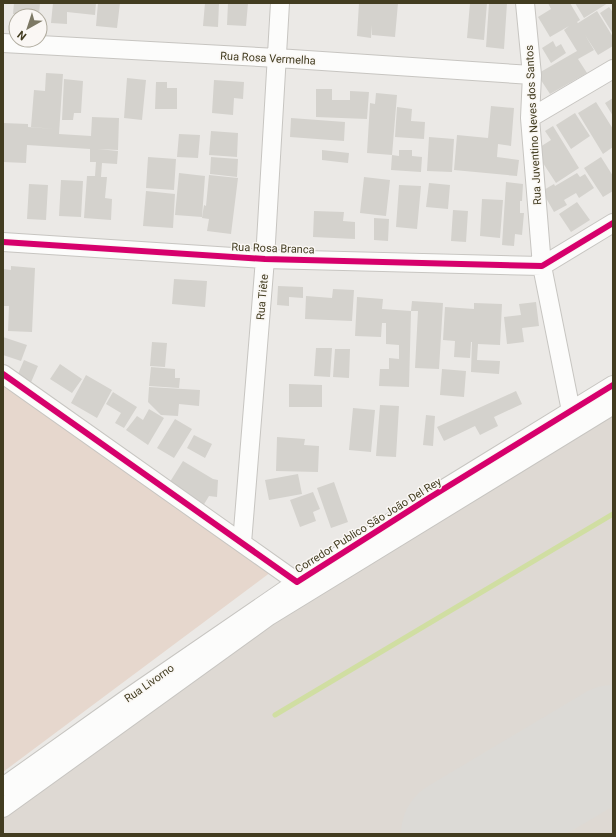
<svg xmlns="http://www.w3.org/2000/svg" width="616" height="837" font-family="Roboto,sans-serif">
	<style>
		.built { fill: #ded9d3 }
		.green { fill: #e6d7cd }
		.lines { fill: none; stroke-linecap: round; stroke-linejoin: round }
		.stream { stroke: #d0dea2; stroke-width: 5 }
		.runway { stroke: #dcdad6; stroke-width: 112 }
		.building { fill: #d4d2cd }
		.minor-casing { stroke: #c7c5c1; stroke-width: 20 }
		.minor { stroke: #fcfcfb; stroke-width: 18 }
		.cycleway-casing { stroke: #faf7f4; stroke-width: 8 }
		.cycleway { stroke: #d6006c; stroke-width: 6 }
		.labels { text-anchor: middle; stroke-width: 3; stroke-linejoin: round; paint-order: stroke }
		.street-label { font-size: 11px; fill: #423c20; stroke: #faf7f4 }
	</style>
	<rect width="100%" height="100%" fill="#ebe9e6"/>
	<!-- built -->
	<path class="built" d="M613,396V834H3V800L309,583Z"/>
	<!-- green -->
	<path class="green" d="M3,374L275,569L3,772Z"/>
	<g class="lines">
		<!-- stream -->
		<path class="stream" d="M275,715L613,514"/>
		<!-- runway -->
		<path class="runway" d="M457,834L613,741"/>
	</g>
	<!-- building -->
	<path class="building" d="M14,3H40L39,16L13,14Z
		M53,3H96L95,15L67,12V24L51,23Z
		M98,3H120L117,28L96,26Z
		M205,3H219L218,27L203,26Z
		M228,3H248L246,26L227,25Z
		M359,3H398L395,37L372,35V25L371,38L357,36Z
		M470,3H487L484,40L467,38Z
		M489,3H507L504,49L486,47Z
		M548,3H570L580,20L577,22L578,23L597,11L613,37V46L598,55L585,35L594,50L578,59L587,73L550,94L537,74L577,51L564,30L569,26L550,37L538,17L551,9Z
		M575,3H608L584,18Z
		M609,7L612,11H613V34L600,13Z
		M553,41L556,47L561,44L566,53L551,63L542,48Z
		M46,73L63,74L59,134L91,136L92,117L119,118L118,150L98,149L118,151L117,164L102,163L101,177H107L105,198L112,199L111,220L84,218L87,176H95L96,162H90V149L27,145L26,163L3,162V123L28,124V127L55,129L31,127L34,90L45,91Z
		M127,78L146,80L142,120L124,118Z
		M64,79L83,81L81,113H74L73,120H62Z
		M214,80L244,82L243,99L234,98L233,115L212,113Z
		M156,82H167V88H177V109H155Z
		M316,89H332V100H350V91L369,92L367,119L316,117Z
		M376,93L397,95L392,155L367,153L370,103L375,104Z
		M613,98V116L605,103Z
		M596,102L613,129V147L603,154L578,113Z
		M491,106L514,108L511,146L498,144L497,157L519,160L517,176L454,170L457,135L488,138Z
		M397,107L412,109L411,121L425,122L424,139L395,137Z
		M575,113L590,136L571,149L556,125Z
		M291,118L345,122L344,141L290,137Z
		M553,126L579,168L556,183L541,160L540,147L551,140L545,131Z
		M211,131L238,133L237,157L209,155Z
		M179,134L200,135L198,158L177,157Z
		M429,137L454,139L452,172L427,171Z
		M322,150L349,153L348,163L322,160Z
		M399,150H412V156L422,157L421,172L391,170L392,155L399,156Z
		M148,157L176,159L174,190L146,188Z
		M211,157L238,159L237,177L210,174Z
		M601,157L613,176V191L603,197L584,168Z
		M179,173L205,176L202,217L175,215Z
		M577,173L580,177L585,174L594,188L579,198L576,193L564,200L567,205L554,212L542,191L554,184L555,186Z
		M209,175L238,178L231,234L207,231L209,219L202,218L204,205L206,206Z
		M364,177L390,180L386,216L360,213Z
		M61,180L83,181L81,217L59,216Z
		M506,182L523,184L522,201H520V213H524L522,235L515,234L514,246L502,245Z
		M429,183L450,185L448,209L426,207Z
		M29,184L48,185L46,220L27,219Z
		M399,185L421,186L417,229L396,227Z
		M146,191L175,194L173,228L143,226Z
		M482,199L503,200L500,238L480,236Z
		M577,202L590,220L571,232L559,214Z
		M453,210L468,211L466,242L451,241Z
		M314,211L344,212L343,221L355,222V239L313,237Z
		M374,218L389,219L388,241L374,240Z
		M11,266L35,268L32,332L8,331L9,306H3V269L11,270Z
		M174,279L207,281L205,307L172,304Z
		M278,286L303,287V298L289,297V306L277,305Z
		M333,289L354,290L352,321L305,319L306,296L332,298Z
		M357,297L383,299L382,309L411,311L409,387L379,386L380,369H389V358L399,359V345L386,344V323H382L381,337L355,336Z
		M412,301L443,303L439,369L415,368L418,311H411Z
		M536,302L539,326L522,328L524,342L507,344L504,317L521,315L519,304Z
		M474,303L502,304L500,345L478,344L477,360L500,361L499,374L471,372L472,342H471L470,358L454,357L455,341L443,340L445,307L474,309Z
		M3,337L27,345L21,361L3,355Z
		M152,342L167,343L165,367L150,366Z
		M316,348H332L330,377L314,376Z
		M335,349H350L349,378L333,377Z
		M24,360L38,366L29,387L15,381Z
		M60,364L82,379L72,393L50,379Z
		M151,367L175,369V378H180L179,388L149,386Z
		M442,369L466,371L464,397L440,395Z
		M86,375L112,390L97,418L71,403Z
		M289,384L322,385V407H289Z
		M149,387L200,390L199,406L179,404L178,416L161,415L148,402Z
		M516,391L522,404L494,417L498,426L480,435L475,426L444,441L437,427Z
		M113,392L137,407L124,428L115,423L121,413L106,404Z
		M380,405L399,406L396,457L376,456Z
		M353,408L375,410L371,452L349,450Z
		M149,409L164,418L148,445L126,430L137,416L143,420Z
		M426,415L435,416L433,446L423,445Z
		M175,419L192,429L174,458L157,448Z
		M194,435L212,444L205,458L187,448Z
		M277,437L305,439L304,445L319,446L318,472L276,471Z
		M183,461L213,479L218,480L217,497L209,496L203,506L168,485Z
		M298,474L302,494L269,500L265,480Z
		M334,482L348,522L331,528L317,488Z
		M313,492L320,509L313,512L316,521L300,527L290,500Z"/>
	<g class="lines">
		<!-- minor casing -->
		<g class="minor-casing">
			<path id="minor" d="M525,3L532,75L530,118L542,266L571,411
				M3,43L277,58L532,75
				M530,118L613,69
				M3,242L265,259L542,266L613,223
				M3,374L297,582L429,498L613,385
				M242,543L265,259L280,3
				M3,787L128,698L297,582
				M3,808L269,616L613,405"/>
		</g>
		<!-- minor -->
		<use href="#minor" class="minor"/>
		<!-- cycleway casing -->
		<g class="cycleway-casing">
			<path id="cycleway" d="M3,242L265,259L542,266L613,223
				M3,374L297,582L429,498L613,385"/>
		</g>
		<!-- cycleway -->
		<use href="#cycleway" class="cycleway"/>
	</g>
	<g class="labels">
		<!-- street labels -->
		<g class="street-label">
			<text transform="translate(268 58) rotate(3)" y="4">Rua Rosa Vermelha</text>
			<text transform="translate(533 125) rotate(-93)" y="4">Rua Juventino Neves dos Santos</text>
			<text transform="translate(273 248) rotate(2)" y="4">Rua Rosa Branca</text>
			<text transform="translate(262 297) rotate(-85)" y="4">Rua Tiête</text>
			<text transform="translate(368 525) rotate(-32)" y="4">Corredor Publico São João Del Rey</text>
			<text transform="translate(149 683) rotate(-35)" y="4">Rua Livorno</text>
		</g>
	</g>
	<!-- border -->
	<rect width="616" height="837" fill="none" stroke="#423c20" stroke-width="8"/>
	<!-- north arrow -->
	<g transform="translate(28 28) rotate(219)"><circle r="19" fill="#faf7f4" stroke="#b0ac9f"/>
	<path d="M0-3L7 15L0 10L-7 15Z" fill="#7d7965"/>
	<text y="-6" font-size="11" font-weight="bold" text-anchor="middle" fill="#423c20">N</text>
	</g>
</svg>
